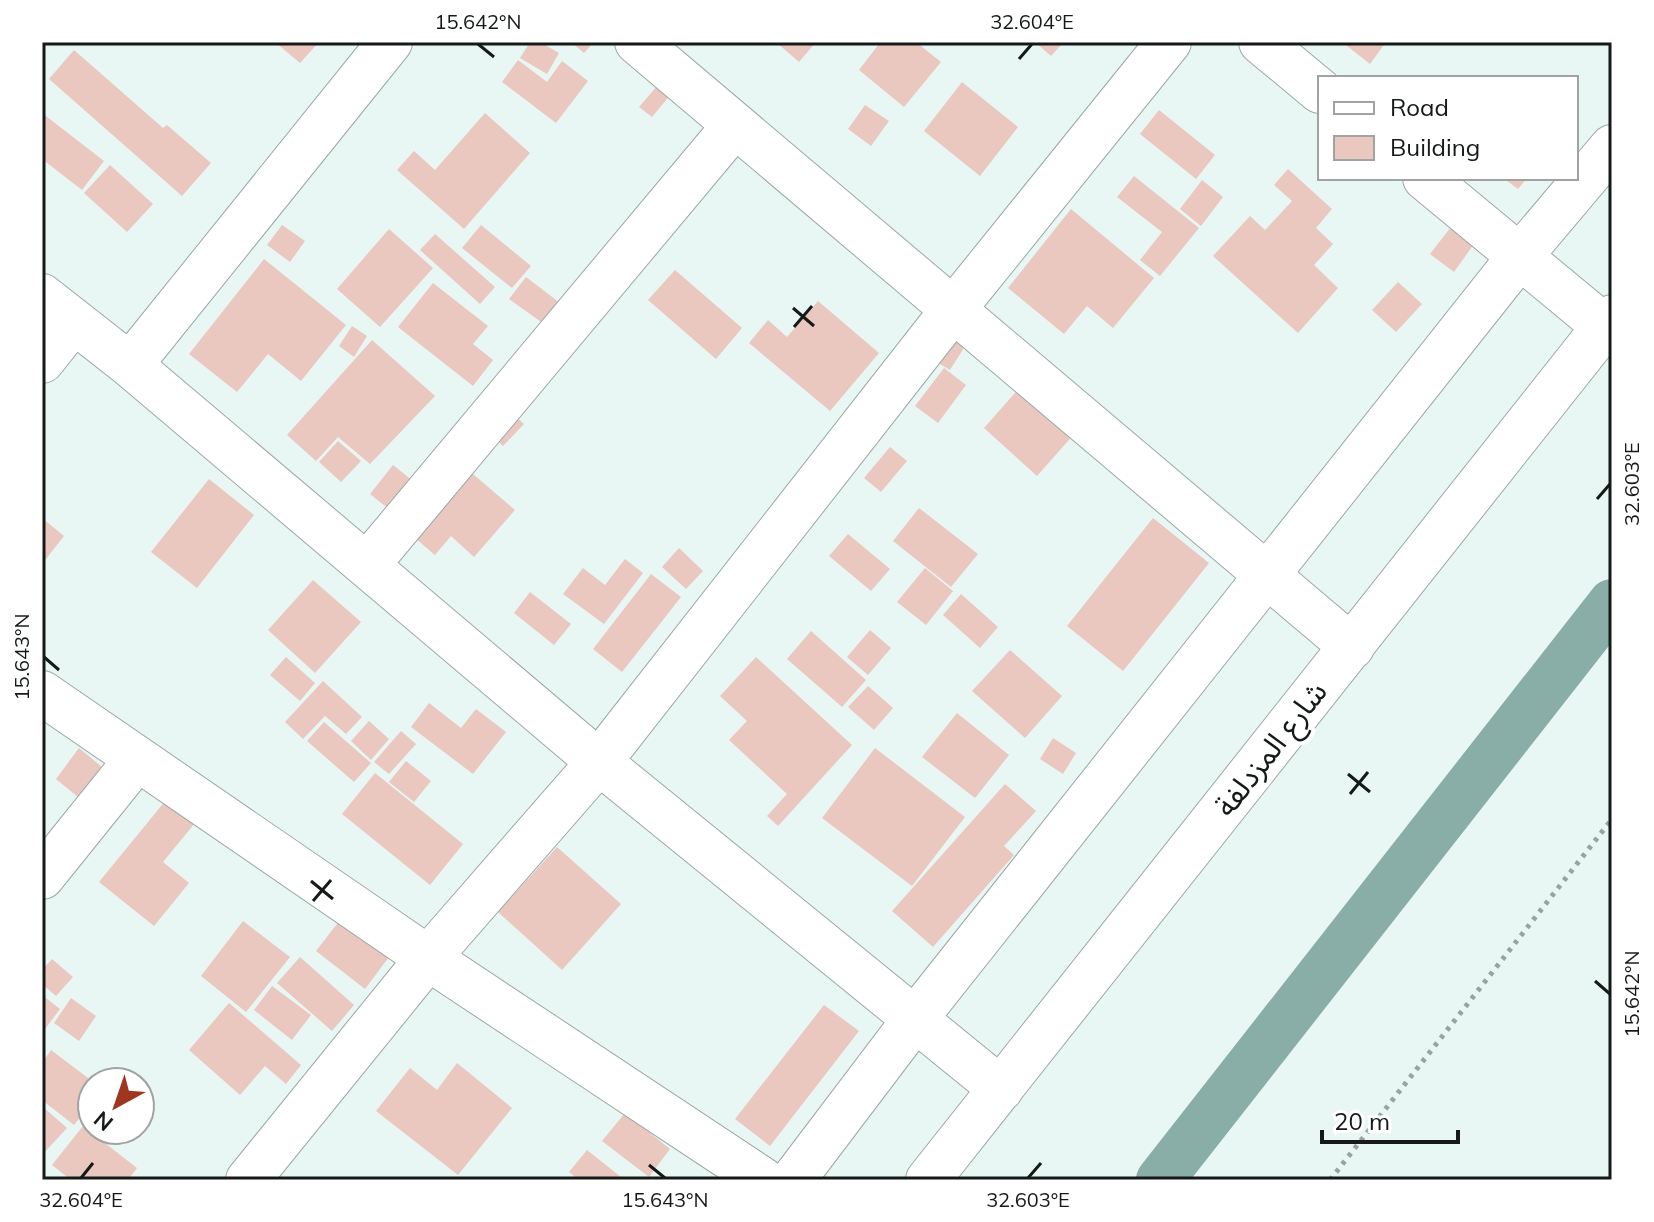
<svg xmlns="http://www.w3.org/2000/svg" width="1654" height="1222" font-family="Mulish,'Noto Sans Arabic',sans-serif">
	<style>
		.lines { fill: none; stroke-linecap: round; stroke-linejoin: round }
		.canal { stroke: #89aea8; stroke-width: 48 }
		.building { fill: #eac7bf }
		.minor-casing { stroke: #9aa8a5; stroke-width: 46 }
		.path { stroke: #98a3a1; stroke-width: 5; stroke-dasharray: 4 6; stroke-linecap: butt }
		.minor { stroke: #fff; stroke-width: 44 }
		.ticks { fill: none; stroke: #151a19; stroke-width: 3 }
		.labels { text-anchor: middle; stroke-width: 8; stroke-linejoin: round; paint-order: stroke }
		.street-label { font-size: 30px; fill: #151a19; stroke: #fff }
		.neatline { fill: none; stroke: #151a19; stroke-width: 3 }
		.ticks-label { font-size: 20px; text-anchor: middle; fill: #151a19 }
	</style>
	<rect width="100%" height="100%" fill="#e8f7f4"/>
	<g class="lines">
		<!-- canal -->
		<path class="canal" d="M1160,1180L1612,603"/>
	</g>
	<!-- building -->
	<path class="building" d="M275,42H319L300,63Z
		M530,42H540L559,53L547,74L520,58Z
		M571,42H594L584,53Z
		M776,42H816L799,62Z
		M876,42H916L941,62L904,107L859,70L879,44Z
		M1035,42H1064L1051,56Z
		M1342,42H1386L1370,64Z
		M74,50L163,128L167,125L211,163L182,196L49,79Z
		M518,60L547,82L562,61L588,81L556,123L502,82Z
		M664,78L676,88L652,117L639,107Z
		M962,82L1018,127L980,176L924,131Z
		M865,105L889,121L871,146L848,129Z
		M1159,110L1215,155L1196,179L1140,134Z
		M42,113L104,161L82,190L42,159Z
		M485,113L530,153L464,229L397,170L414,151L435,170Z
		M110,165L153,204L127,232L84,193Z
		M1288,169L1332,209L1316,228L1333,244L1314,265L1338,288L1298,333L1213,256L1250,216L1265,230L1292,201L1274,185Z
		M1134,176L1199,228L1160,276L1140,260L1162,232L1117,197Z
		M1503,178H1527L1518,189Z
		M1202,180L1223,197L1201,226L1180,209Z
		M1071,209L1154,278L1113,328L1087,306L1064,334L1008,288Z
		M282,225L305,241L290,262L267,245Z
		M481,225L531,266L512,288L462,248Z
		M1451,227L1474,244L1454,272L1430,254Z
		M389,229L433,268L380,327L337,289Z
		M435,234L495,287L480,304L420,250Z
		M264,259L346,325L301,381L268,354L237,392L189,354Z
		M675,270L742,328L716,359L648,300Z
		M526,277L560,303L544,324L509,299Z
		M1398,282L1422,304L1396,332L1372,310Z
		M433,283L488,326L473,344L493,360L473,386L398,327Z
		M818,301L879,353L830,411L749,343L768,320L787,337Z
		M352,326L367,336L354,357L339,346Z
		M947,331L967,343L950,370L930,358Z
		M372,340L435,396L370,464L338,437L316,461L287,435Z
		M944,368L966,385L938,423L915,406Z
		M1022,385L1076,432L1037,476L984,428Z
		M508,410L524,424L503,446L488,432Z
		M338,441L361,461L341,482L319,462Z
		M890,447L907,461L881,492L864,478Z
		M393,465L413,481L390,510L370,494Z
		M466,468L515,510L474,557L451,536L435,555L409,533Z
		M209,479L254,515L197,588L151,552Z
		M919,508L978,554L951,587L893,541Z
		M42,518L64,536L42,564Z
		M1153,518L1209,563L1123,671L1067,626Z
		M848,534L890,569L871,591L829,556Z
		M679,548L703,571L686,589L662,567Z
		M625,559L643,573L604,624L563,594L583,568L605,585Z
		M925,568L953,591L926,625L897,602Z
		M651,574L681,597L622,672L593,649Z
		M313,580L361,622L315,673L268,630Z
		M530,592L571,624L554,645L514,613Z
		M961,594L998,627L980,648L943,615Z
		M870,630L891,648L868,675L847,657Z
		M811,631L866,680L842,707L787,659Z
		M1010,650L1062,696L1025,738L972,691Z
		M286,657L315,683L300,701L270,675Z
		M756,657L852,745L778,826L767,816L787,794L729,740L747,721L720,696Z
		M323,681L362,717L346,734L325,716L303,739L285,722Z
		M868,686L893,708L874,730L848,707Z
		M429,703L461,728L476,709L506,732L473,774L411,727Z
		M957,713L1009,755L975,798L922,757Z
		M369,721L389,739L371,760L351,741Z
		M324,722L371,763L354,782L307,741Z
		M401,731L416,744L389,774L374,762Z
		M1053,738L1076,753L1063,774L1040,759Z
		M79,748L102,767L78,797L56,779Z
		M875,748L965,817L912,886L822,818Z
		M406,761L431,781L414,802L389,782Z
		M375,773L463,844L430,885L342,814Z
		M1005,784L1036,811L1004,846L1014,855L933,947L892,911Z
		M166,800L195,823L163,862L189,883L154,926L99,882Z
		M557,847L621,904L562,970L498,912Z
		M340,920L389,957L365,989L316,951Z
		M243,921L290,957L246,1012L201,976Z
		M300,957L354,1005L332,1031L277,983Z
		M52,959L73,977L56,996L42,984V970Z
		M272,986L311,1015L292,1040L254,1010Z
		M42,995L60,1009L42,1033Z
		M71,998L96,1016L79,1041L54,1023Z
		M229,1003L301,1065L286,1084L265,1066L240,1095L189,1050Z
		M824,1005L859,1031L770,1146L735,1119Z
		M51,1050L92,1081V1102L74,1125L42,1100V1063Z
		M457,1063L512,1108L458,1175L376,1111L410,1068L437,1090Z
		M42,1106L67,1128L42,1155Z
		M625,1113L670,1149L649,1177L602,1141Z
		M83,1126L137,1168L128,1180H71L52,1165Z
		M587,1150L621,1177L619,1180H579L569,1172Z"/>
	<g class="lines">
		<!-- minor casing -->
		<g class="minor-casing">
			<path id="minor" d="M637,42L1352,647
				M1261,42L1320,91
				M1425,178L1605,327
				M42,296L130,365L599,762L1001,1089
				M42,361L73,322
				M130,365L390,42
				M367,565L735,125
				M42,693L428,958L763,1180
				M42,877L137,759
				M248,1180L428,958L599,762L952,311L1169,42
				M793,1180L915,1019L1520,256L1612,147
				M928,1180L1612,317"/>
		</g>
		<!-- path -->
		<path class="path" d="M1330,1180L1612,819"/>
		<!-- minor -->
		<use href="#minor" class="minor"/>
	</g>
	<!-- ticks -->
	<path class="ticks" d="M478,44L494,57M1019,59L1032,44M793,308L814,326M794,327L812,306M1597,499L1610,484M44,657L59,670M1348,774L1370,792M1350,794L1368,772M311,881L333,899M313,901L331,880M1595,981L1610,994M649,1165L665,1178M81,1178L93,1163M1028,1178L1041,1163"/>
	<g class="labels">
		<!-- street labels -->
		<g class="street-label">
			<text transform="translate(1271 749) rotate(-52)" y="10">شارع المزدلفة</text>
		</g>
	</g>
	<!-- border -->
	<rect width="1654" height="1222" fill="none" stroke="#ffffff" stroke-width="88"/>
	<!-- legend -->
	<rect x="1318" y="76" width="260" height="104" fill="#ffffff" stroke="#a1a3a3" stroke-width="2"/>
	<rect x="1334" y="102" width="40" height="12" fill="#ffffff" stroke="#a1a3a3" stroke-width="2"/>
	<text x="1390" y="116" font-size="24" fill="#151a19">Road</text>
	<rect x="1334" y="136" width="40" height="24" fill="#eac7bf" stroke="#a1a3a3" stroke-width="2"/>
	<text x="1390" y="156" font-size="24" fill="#151a19">Building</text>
	<!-- north arrow -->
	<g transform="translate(116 1106) rotate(220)"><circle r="38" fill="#ffffff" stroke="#a1a3a3" stroke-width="2"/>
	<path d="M0-6L14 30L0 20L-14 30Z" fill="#9f3620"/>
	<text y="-12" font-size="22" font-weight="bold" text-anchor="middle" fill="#151a19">N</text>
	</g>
	<!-- scale -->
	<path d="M1322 1130v12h136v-12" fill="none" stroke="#151a19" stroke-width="4"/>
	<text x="1334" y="1130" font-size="24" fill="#151a19" stroke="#ffffff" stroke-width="6" paint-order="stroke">20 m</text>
	<rect x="44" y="44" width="1566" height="1134" class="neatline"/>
	<g class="ticks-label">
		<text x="478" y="29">15.642°N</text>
		<text x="1032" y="29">32.604°E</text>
		<text transform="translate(1632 484) rotate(-90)" y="7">32.603°E</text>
		<text transform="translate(22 657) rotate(-90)" y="7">15.643°N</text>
		<text transform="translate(1632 994) rotate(-90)" y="7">15.642°N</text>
		<text x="81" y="1207">32.604°E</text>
		<text x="665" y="1207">15.643°N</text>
		<text x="1028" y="1207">32.603°E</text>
	</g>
</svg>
